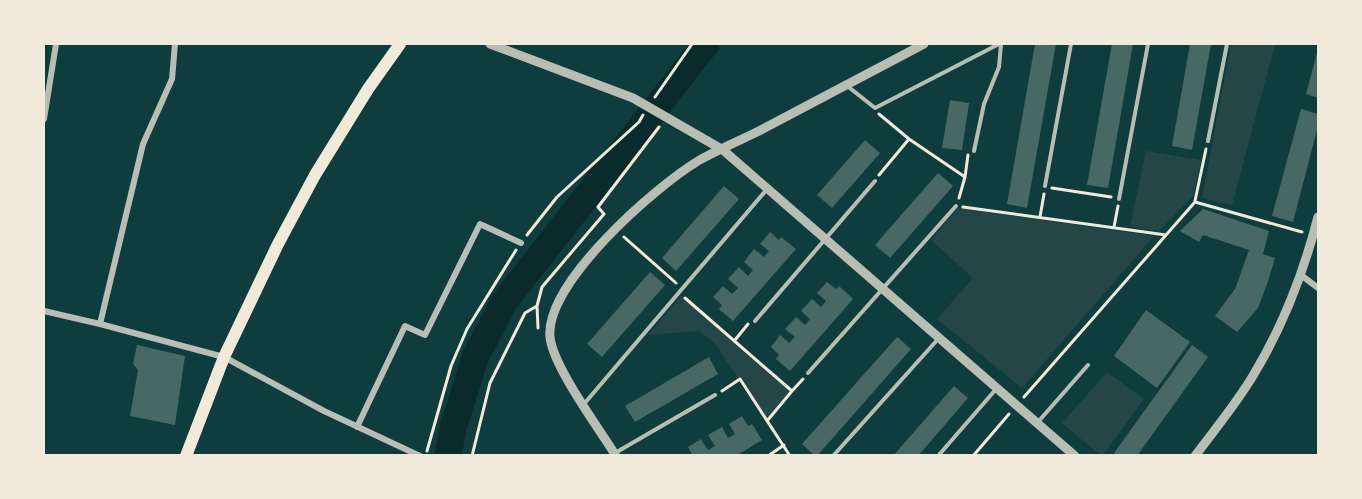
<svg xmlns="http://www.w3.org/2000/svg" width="1362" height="499" font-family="Commissioner,sans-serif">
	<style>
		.green { fill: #244646 }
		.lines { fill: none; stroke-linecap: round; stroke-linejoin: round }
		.river { stroke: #0a2a2b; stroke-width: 27 }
		.building { fill: #486865 }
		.path { stroke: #f1e9da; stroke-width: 3 }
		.service { stroke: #b8beb3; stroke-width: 4 }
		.minor { stroke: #b8beb3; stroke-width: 6 }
		.tertiary { stroke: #b8beb3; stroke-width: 9 }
		.primary { stroke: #f1e9da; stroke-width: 12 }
	</style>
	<rect width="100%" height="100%" fill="#0f3d3e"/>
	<!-- green -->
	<path class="green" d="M1231,44H1275L1232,205L1202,198Z
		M1146,151L1201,160L1193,196L1159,231L1130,227Z
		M958,208L1154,236L1022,388L937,319L973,278L931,240Z
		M682,295L792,391L767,421L715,344L699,331L648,335Z
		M1107,372L1144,399L1103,455H1100L1062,423Z"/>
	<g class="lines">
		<!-- river -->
		<path class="river" d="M448,456L453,428L475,358L504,302L706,44"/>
	</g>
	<!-- building -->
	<path class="building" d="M1035,44H1056L1027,208L1007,204Z
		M1112,44H1133L1108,188L1087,185Z
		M1190,44H1211L1192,150L1172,146Z
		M1318,49V98L1306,94Z
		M950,100L969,103L962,150L942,148Z
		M1301,109L1318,114V126L1293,222L1272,216Z
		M865,140L880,153L832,208L817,195Z
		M938,173L953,186L890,258L875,245Z
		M724,186L739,199L676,271L662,258Z
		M1203,209L1269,231L1263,254L1275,258L1268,281L1258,308L1237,332L1215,316L1235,289L1249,250L1203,235L1199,242L1180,231Z
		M770,232L779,240L781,237L796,249L733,321L719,309L722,305L713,297L723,286L732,294L738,288L728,279L739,267L748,276L753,270L744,262L754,249L764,257L769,251L760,244Z
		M650,272L665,285L602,357L587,344Z
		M827,282L836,289L839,286L853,299L790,371L776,359L779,355L771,347L780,335L789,343L795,337L785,329L796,317L805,325L810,319L801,311L812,299L821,307L826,301L817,293Z
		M1146,310L1190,342L1157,388L1114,356Z
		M897,337L911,349L817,456H815L802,444Z
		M137,345L185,356L175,425L130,416L138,370L133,364Z
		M1192,345L1208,357L1137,456H1118L1114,453Z
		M709,357L718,374L635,422L625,406Z
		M954,386L968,398L918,456H893Z
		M742,416L748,426L752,424L762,440L736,456H693L688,447L701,439L708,450L715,446L708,435L722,427L728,438L735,434L729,424Z"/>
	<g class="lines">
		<!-- path -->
		<path class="path" d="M655,97L692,44
			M879,114L909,139L965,177L959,198
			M879,175L909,139
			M965,177L968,155
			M1052,188L1111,197
			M1195,201L1206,149
			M963,207L1166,235
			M1040,217L1044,194
			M1114,227L1118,206
			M527,235L557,197L639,122L643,115
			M624,237L676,283
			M685,298L792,391L767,421
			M537,306L538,328
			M735,340L748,324
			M722,391L740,379L790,456
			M792,391L803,379
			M1024,397L1195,202L1302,232
			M427,451L451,366L467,329L516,250
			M472,456L490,383L525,313L537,306L542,287L604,214L598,207L659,127
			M768,456L784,445
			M973,456L1009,414"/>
		<!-- service -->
		<path class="service" d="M846,85L875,108L999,44
			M1208,141L1227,44
			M974,151L984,104L999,67L1001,44
			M1045,186L1071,44
			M1119,199L1148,44
			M755,321L875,181
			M808,373L956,206
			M584,404L768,188
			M1038,422L1088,365
			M615,453L715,395
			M833,456L939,338
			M938,456L997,388"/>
		<!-- minor -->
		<path class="minor" d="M44,119L56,44
			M1301,275L1318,288
			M44,311L100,324L224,357L324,411L420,456
			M100,324L143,144L172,79L175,44
			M357,427L405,326L425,335L480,224L521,243"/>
		<!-- tertiary -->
		<path class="tertiary" d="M490,44L633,98L723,150L1075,456
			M616,456C599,428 553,367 550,337C545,283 655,187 698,161C717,150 739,141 759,131C814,102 869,73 924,44
			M1195,456C1215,429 1237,403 1254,374C1283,326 1304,271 1318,217"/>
		<!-- primary -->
		<path class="primary" d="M186,456L224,357L278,244L315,175L368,89L400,44"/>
	</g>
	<!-- border -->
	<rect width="1362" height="499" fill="none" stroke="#f1e9da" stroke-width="90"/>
</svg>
